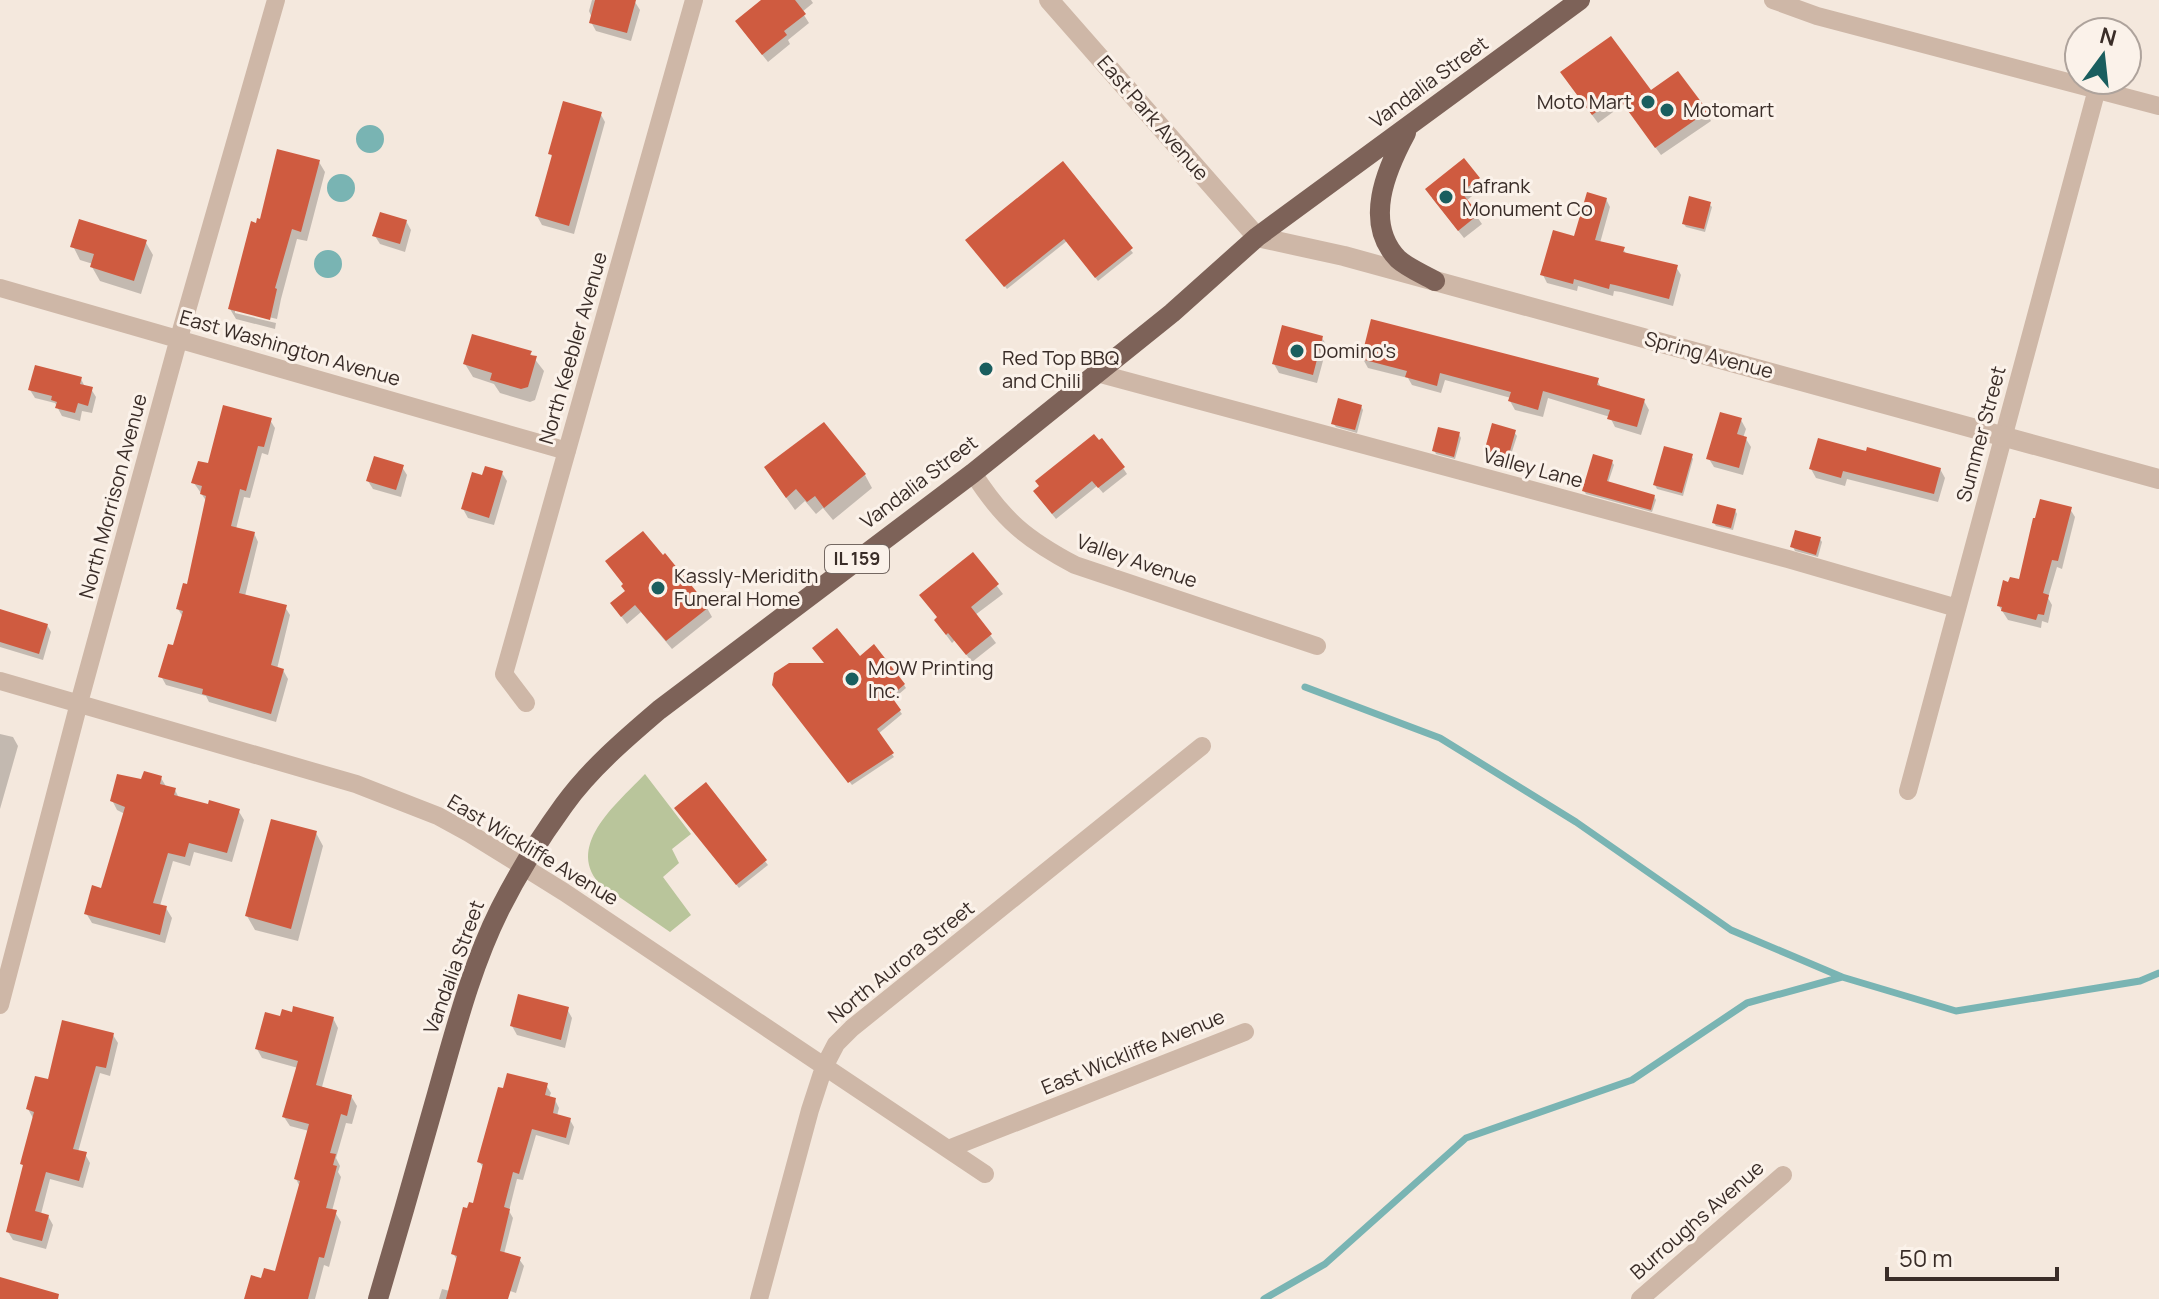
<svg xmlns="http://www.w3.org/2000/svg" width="2159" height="1299" font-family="Manrope,sans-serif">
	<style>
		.green { fill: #b9c59b }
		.water { fill: #79b4b3 }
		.shadow { fill: #0003 }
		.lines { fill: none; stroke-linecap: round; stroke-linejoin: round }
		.stream { stroke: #79b4b3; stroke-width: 7 }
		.building { fill: #cf5b40 }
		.minor { stroke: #ceb7a7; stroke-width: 18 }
		.tertiary { stroke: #ceb7a7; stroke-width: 20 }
		.primary { stroke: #7d6258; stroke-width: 20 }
		.poi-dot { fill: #1a5e5f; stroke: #fbf2ea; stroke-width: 3 }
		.labels { text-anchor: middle; stroke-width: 6; stroke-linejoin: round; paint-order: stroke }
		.shield { fill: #fbf2ea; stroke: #746862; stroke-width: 2 }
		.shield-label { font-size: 18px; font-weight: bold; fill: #3a2d28 }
		.street-label { font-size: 20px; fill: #3a2d28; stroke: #fbf2ea }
		.poi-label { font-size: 20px; fill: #3a2d28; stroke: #fbf2ea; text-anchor: start }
	</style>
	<rect width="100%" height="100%" fill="#f4e8dd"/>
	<!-- green -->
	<path class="green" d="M645,774L691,834L672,849L679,863L663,877L691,915L670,932L599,883C565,844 620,801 645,774Z"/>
	<!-- water -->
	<path class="water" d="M356 139a14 14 0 1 1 28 0a14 14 0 1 1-28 0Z
		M327 188a14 14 0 1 1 28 0a14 14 0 1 1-28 0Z
		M314 264a14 14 0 1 1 28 0a14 14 0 1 1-28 0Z"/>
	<!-- shadow -->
	<path class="shadow" d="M592,0L635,2L640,10L631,41L596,31L591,22L592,18L589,11Z
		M763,0H811L813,3L802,12L809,23L788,40L790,44L768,62L742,29Z
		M1567,81L1650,93L1706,112L1711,121L1661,155L1624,104L1598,123Z
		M600,113L605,122L574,234L542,225L537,216L553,158L550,153Z
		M319,162L325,172L307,241L297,239L281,299L277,319L235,309V313L276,323L275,329L236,319L230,309Z
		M1062,164L1133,253L1098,281L1067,241L1007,289L970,243Z
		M1478,179L1483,187L1466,201L1482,224L1464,238L1432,198Z
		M1606,199L1610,207L1600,243L1623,249L1627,255L1676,267L1681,275L1673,306L1621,292L1614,291L1613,296L1578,286L1577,291L1547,283L1543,275L1576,238Z
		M1709,204L1712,207L1705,232L1686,227L1684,224Z
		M406,221L411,230L405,252L380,244L375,236Z
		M145,241L153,255L141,294L100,281L92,267L93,264L80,260L73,246Z
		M1322,338L1327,346L1317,383L1279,373L1274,364Z
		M530,353L544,371L535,400L530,402L500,393L494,384L473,377L465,364Z
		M1363,359L1597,380L1602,389L1644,401L1649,410L1641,435L1615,427L1610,417L1548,398L1543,417L1515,410L1510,401L1511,398L1445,380L1441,393L1412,385L1408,378L1368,368Z
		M81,379L85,387L91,389L96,397L92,413L82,411L80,421L62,416L55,403L35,398L30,390Z
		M1361,406L1363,410L1357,433L1336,427L1333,423Z
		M270,420L275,428L268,455L262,453L250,498L244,497L236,529L254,533L258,542L245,596L285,607L290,615L277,669L283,670L288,679L276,722L209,702L206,696L166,685L161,676L175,648L183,617L178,609L188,587L207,502L194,483L209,466Z
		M1741,420L1746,429L1743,438L1746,439L1751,447L1743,475L1714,467L1709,459Z
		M1514,432L1517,436L1509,461L1488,455L1486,451Z
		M1459,434L1461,438L1455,459L1436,454L1434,450Z
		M1691,455L1693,459L1683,496L1657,489L1655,485Z
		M1612,462L1614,465L1608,483L1654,496L1656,500L1652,512L1586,494L1584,491Z
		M402,467L407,475L401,497L373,489L368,481Z
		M1123,468L1127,474L1103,493L1097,486L1056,519L1039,498Z
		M1811,469H1940L1945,478L1938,502L1847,479L1845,486L1816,478Z
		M502,473L507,481L494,525L468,518L463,509L484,477Z
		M865,475L872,488L833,520L823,508L816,514L805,501L795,510L774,481Z
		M2070,509L2075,517L2062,569L2057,567L2048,598L2052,605L2048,623L2042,621L2041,628L2008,620L1999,606L2020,582Z
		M1735,510L1737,514L1733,530L1716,526L1714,523Z
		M1820,539L1822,542L1818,557L1795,551L1793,547Z
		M973,555L1003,594L975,615L996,643L972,662L955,640L952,643L936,621Z
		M662,557L707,608L712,617L672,649L641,612L627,624L618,612Z
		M0,611L47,625L51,632L43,660L0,647Z
		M860,659L904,685L906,688L892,700L902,714L878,734L894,757L852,785L777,688L827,665Z
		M0,734L13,737L18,746L0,809Z
		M161,778L167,788L175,790L179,798L209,806L238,810L244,820L232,862L194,852L190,866L173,861L160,906L166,908L172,918L165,943L92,923L86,913L103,891L125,814L117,810L112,800L143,781Z
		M705,785L768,865L739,888L678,811Z
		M316,833L323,846L298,941L255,930L247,916Z
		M567,1009L572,1018L565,1048L517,1035L512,1026Z
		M333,1018L338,1028L322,1087L351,1096L357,1106L352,1124L346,1123L336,1158L340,1166L338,1172L341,1177L332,1211L335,1212L341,1222L329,1267L324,1265L315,1299H246L263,1281L277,1274L300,1187L296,1179L309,1131L290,1126L284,1117L298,1068L262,1058L257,1049L281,1019Z
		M113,1035L118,1043L110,1076L100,1073L78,1152L85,1154L90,1163L83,1188L50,1179L41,1214L48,1216L53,1225L46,1249L13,1240L8,1232L25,1168L22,1164L33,1118L28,1109L49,1081Z
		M546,1085L551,1093L549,1098L555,1100L559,1108L557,1116L570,1120L574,1127L569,1145L536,1135L523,1180L517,1179L509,1211L513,1218L504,1254L519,1259L524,1266L516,1293L507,1290L504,1299H439L442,1289L450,1291L458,1262L453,1253L474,1205L484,1169L479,1161Z"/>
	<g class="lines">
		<!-- stream -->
		<path class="stream" d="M1305,687L1440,738L1576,822L1731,930L1842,977
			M1264,1299L1325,1264L1466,1138L1632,1080L1747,1003L1842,977L1956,1011L2140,981L2159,973"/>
	</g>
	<!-- building -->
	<path class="building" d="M595,0H636L627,33L589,23Z
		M761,0H795L806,14L784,31L787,35L762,55L735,21Z
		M1611,36L1651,90L1678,71L1708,111L1655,148L1618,97L1592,115L1560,72Z
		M563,101L602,112L569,226L535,216L552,155L548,154Z
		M277,149L320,160L301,232L292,229L275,288L277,289L270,320L228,309L251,221L256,223L257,218L260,219Z
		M1464,158L1480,178L1461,192L1479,214L1458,231L1425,189Z
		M1063,161L1133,248L1095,278L1064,239L1004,287L965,240Z
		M1587,192L1607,198L1595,240L1625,247L1623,252L1678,265L1669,299L1615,285L1610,284L1609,289L1574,279L1573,284L1540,275L1553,230L1574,236Z
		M1689,196L1711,202L1704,229L1682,224Z
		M380,212L407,220L400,244L372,236Z
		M79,219L147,240L134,281L90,267L94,254L70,247Z
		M1371,319L1599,378L1597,385L1645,399L1637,427L1607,419L1610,410L1543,391L1538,410L1508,401L1511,392L1440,373L1437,386L1405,377L1407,371L1361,359Z
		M1282,325L1323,336L1313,375L1272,364Z
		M472,334L532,351L530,355L537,356L528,387L521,389L490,380L492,373L463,364Z
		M35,365L82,377L80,384L93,387L88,406L78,403L75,413L55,408L57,402L51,400L52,396L28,390Z
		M1338,398L1362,405L1355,430L1331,424Z
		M223,405L272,418L264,447L258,446L246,491L240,489L231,526L255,532L239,593L287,605L271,665L284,669L271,714L202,694L203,689L158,677L168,644L173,645L183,611L176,609L183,583L187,584L206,496L200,494L202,486L191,483L198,461L208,463Z
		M1720,412L1742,418L1737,434L1747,437L1739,468L1706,459Z
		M824,422L866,474L824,508L815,496L807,502L796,489L786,498L764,467Z
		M1492,423L1516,430L1508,458L1484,452Z
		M1438,427L1460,432L1454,457L1432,451Z
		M1094,434L1099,440L1102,438L1125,467L1098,488L1092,481L1052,514L1033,491L1039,486L1035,481Z
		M1818,438L1866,451L1867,447L1941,468L1934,494L1843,471L1841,478L1809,469Z
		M1664,446L1693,454L1682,493L1653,485Z
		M1593,454L1613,460L1607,481L1655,495L1651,510L1582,491Z
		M374,456L404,465L396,490L366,481Z
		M485,466L503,471L489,518L461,509L472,472L482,475Z
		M2040,499L2072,507L2058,561L2052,560L2043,593L2049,595L2044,615L2038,614L2036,620L2001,611L2002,607L1997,606L2003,580L2008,582L2010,577L2019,579L2033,518H2035Z
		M1717,504L1736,509L1731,528L1712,523Z
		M1795,530L1821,537L1816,555L1790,547Z
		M643,531L663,555L665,553L709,607L666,641L635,605L621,617L610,603L625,591L621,586L623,584L605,561Z
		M973,552L999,584L971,607L992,634L966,655L948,633L946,635L934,620L937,617L919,595Z
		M0,609L48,624L39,654L0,642Z
		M837,628L860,656L874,644L905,684L891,696L901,710L877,729L894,753L848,783L772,685L774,673L789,663H824L812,648Z
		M144,771L162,776L160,784L176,788L174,795L208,804L209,800L240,809L227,853L189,843L185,857L168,853L153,903L167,906L160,935L84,914L92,885L101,888L125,807L110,801L117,774L141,779Z
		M706,782L767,860L736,885L674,808Z
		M271,819L317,831L291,929L245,916Z
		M518,994L569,1007L561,1040L510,1026Z
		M293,1006L334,1017L316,1085L352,1095L347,1116L341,1114L330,1153L336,1154L333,1165L337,1166L326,1208L337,1210L324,1258L319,1257L308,1299H244L251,1275L261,1278L264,1268L275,1271L300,1181L294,1179L309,1124L282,1117L298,1061L255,1049L265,1012L280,1016L282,1009L292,1012Z
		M62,1020L114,1033L106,1068L96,1066L73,1149L87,1152L79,1181L46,1172L35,1211L49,1215L42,1241L6,1232L23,1165L20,1164L34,1112L26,1109L35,1076L48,1079Z
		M507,1073L548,1083L545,1095L556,1098L553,1113L571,1118L566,1138L532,1129L519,1174L513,1172L504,1207L510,1209L500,1251L521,1257L508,1299H446L457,1256L451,1254L463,1207L467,1208L469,1202L473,1203L483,1164L477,1162L498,1087L503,1088Z
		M0,1277L59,1294L58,1299H0Z"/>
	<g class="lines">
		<!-- minor -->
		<path class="minor" d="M1773,0L1817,16L2159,106
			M0,288L567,451
			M1097,373L1788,559L1957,608
			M973,473C1003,520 1026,539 1075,565L1317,646
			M0,681L356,784L438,816L469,833L564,892L985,1174
			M526,703L504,674L694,0
			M1908,791L2097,89
			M0,1005L79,703L179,338L276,0
			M948,1149L1245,1032
			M759,1299L810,1110L824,1067L836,1044L852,1028L1202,746
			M1640,1299L1783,1175"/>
		<!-- tertiary -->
		<path class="tertiary" d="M1049,0L1257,237L1344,256L2159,479"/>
		<!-- primary -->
		<path class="primary" d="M1406,133C1386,170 1363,223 1398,259C1408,268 1423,274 1435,281
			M378,1299C398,1231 418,1162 437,1094C455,1031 471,967 500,909C518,873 540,838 564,805C590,769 625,739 659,710L973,473L1172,313L1257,237L1580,0"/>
	</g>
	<!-- markers -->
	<g class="poi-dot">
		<circle cx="1648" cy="102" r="8"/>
		<circle cx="1667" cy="110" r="8"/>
		<circle cx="1446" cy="197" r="8"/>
		<circle cx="1297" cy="351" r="8"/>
		<circle cx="986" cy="369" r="8"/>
		<circle cx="658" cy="588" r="8"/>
		<circle cx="852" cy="679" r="8"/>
	</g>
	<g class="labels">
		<!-- shield labels -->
		<rect class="shield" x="825" y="545" width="64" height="28" rx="6"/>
		<g class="shield-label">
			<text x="857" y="565">IL 159</text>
		</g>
		<!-- street labels -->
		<g class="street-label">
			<text transform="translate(1429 82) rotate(-36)" y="7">Vandalia Street</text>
			<text transform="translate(1153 118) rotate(49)" y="7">East Park Avenue</text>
			<text transform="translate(290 348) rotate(16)" y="7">East Washington Avenue</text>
			<text transform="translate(573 348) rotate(-74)" y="7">North Keebler Avenue</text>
			<text transform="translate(1709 355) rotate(15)" y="7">Spring Avenue</text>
			<text transform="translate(1981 434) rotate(-75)" y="7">Summer Street</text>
			<text transform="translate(1533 468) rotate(15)" y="7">Valley Lane</text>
			<text transform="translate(919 482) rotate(-37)" y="7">Vandalia Street</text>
			<text transform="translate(113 496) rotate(-75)" y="7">North Morrison Avenue</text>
			<text transform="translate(1137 561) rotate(19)" y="7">Valley Avenue</text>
			<text transform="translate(533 850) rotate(31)" y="7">East Wickliffe Avenue</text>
			<text transform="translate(901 962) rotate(-39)" y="7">North Aurora Street</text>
			<text transform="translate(454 967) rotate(-70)" y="7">Vandalia Street</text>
			<text transform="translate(1133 1052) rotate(-22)" y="7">East Wickliffe Avenue</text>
			<text transform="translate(1697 1220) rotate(-41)" y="7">Burroughs Avenue</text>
		</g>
		<!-- poi labels -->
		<g class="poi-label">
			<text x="1632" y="109" text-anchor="end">Moto Mart</text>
			<text x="1683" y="117">Motomart</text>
			<text x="1462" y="193">Lafrank<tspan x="1462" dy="23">Monument Co</tspan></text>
			<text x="1313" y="358">Domino's</text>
			<text x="1002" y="365">Red Top BBQ<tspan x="1002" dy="23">and Chili</tspan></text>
			<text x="674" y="583">Kassly-Meridith<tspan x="674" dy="23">Funeral Home</tspan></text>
			<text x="868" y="675">MOW Printing<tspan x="868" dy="23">Inc.</tspan></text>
		</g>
	</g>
	<!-- north arrow -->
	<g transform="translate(2103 56) rotate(15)"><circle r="38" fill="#fbf2ea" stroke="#aea39c" stroke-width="2"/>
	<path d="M0-6L14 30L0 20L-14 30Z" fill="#1a5e5f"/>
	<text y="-12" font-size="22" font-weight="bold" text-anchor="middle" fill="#3a2d28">N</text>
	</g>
	<!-- scale -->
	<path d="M1887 1267v12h170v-12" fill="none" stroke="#3a2d28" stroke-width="4"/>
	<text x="1899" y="1267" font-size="24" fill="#3a2d28" stroke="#fbf2ea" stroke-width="6" paint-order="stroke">50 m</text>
</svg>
